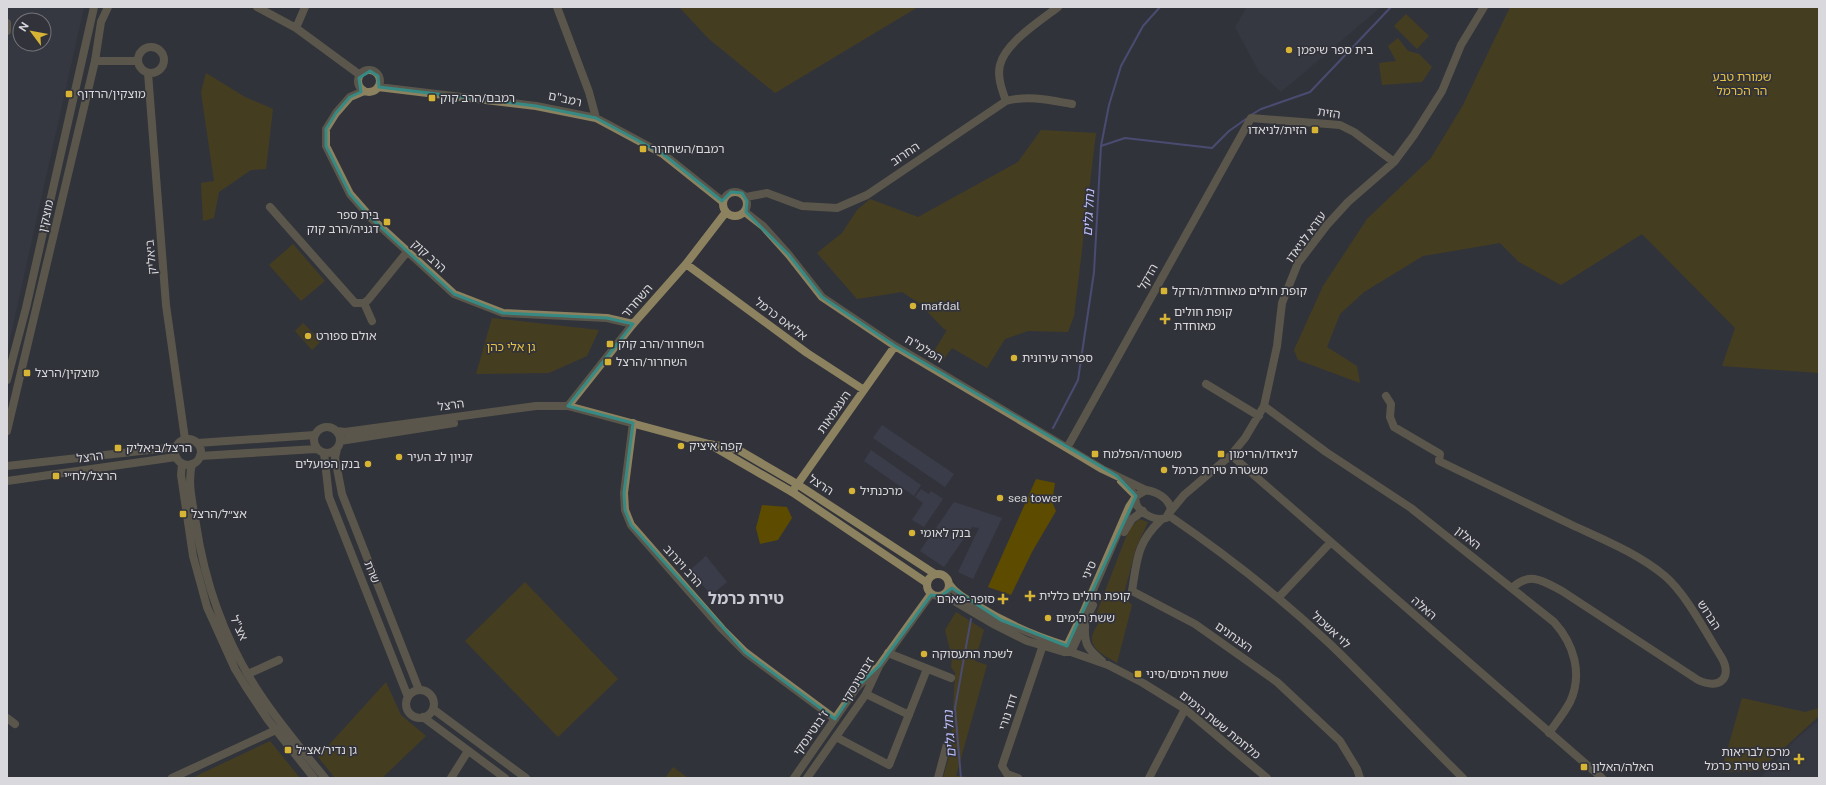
<svg xmlns="http://www.w3.org/2000/svg" width="1826" height="785" font-family="'Public Sans','Noto Sans Hebrew',sans-serif">
	<style>
		.built { fill: #3b3c4a; fill-rule: evenodd }
		.green { fill: #5d4b00 }
		.lines { fill: none; stroke-linecap: round; stroke-linejoin: round }
		.stream { stroke: #6769b4; stroke-width: 2 }
		.minor { stroke: #8d825f; stroke-width: 8 }
		.tertiary { stroke: #8d825f; stroke-width: 8 }
		.marked { fill: none; stroke: #378a84; stroke-width: 3; stroke-linejoin: round }
		.poi-dot { fill: #d7b434; stroke: #32333a; stroke-width: 1.5 }
		.labels { text-anchor: middle; stroke-width: 3.5; stroke-linejoin: round; paint-order: stroke }
		.poi-label { font-size: 12px; fill: #d8d8dd; stroke: #32333a; text-anchor: start }
		.park-label { font-size: 12px; fill: #e6c244; stroke: #32333a }
		.street-label { font-size: 12px; fill: #d8d8dd; stroke: #32333a }
		.water-label { font-size: 13px; font-style: italic; fill: #bdc1ff; stroke: #32333a }
		.district-label { font-size: 16px; font-weight: bold; fill: #c8c9d3; stroke: #32333a }
	</style>
	<rect width="100%" height="100%" fill="#32333a"/>
	<!-- built -->
	<path class="built" d="M7,7H84L7,352ZM20,20H44V44H20Z
		M1247,7H1381L1281,92L1259,72L1235,27Z
		M882,425L954,474L945,487L873,438Z
		M871,450L921,485L914,496L864,461Z
		M921,489L929,494L931,491L943,499L924,527L912,520L923,503L915,497Z
		M954,502L1002,518L973,579L958,572L979,528L972,527L944,567L920,551Z
		M706,556L727,582L711,595L690,570Z
		M1819,720V778H1741L1761,777L1795,740Z"/>
	<!-- green -->
	<path class="green" d="M679,7H918L775,93L709,39Z
		M1510,7H1819V373L1722,366L1735,328L1642,234L1561,285L1519,262L1500,243L1423,256L1364,292L1340,314L1327,347L1357,366L1360,383L1298,360L1294,350L1323,286L1367,219L1431,158L1463,105Z
		M1406,14L1429,36L1417,49L1394,26Z
		M1398,38L1408,51L1419,54L1432,67L1422,82L1382,85L1379,63L1396,61L1388,46Z
		M206,73L245,97L273,109L266,169L251,170L219,192L214,218L203,221L201,183L214,181L201,92Z
		M1041,130L1096,133L1074,316L1068,332L1028,331L1005,339L987,368L952,348L940,364L930,358L947,330L944,329L919,303L902,292L857,299L817,253L842,233L857,210L870,199L918,217L1018,162Z
		M293,244L325,281L301,301L269,265Z
		M492,318L599,330L587,356L549,373L476,374Z
		M303,323L321,341L312,350L295,331Z
		M1036,479L1055,483L1052,502L1056,511L1032,552L1011,595L988,587Z
		M762,505L787,507L792,518L778,540L760,544L756,528Z
		M1139,519L1148,522L1136,548L1123,597L1132,605L1117,663C1099,652 1083,646 1098,624L1097,612L1129,529Z
		M525,582L618,679L558,737L465,641Z
		M956,612L984,630L975,661L987,665L956,776L985,778H943L951,749L955,673L951,667L952,658L945,630Z
		M386,682L401,715L426,736L382,778H335L318,757Z
		M1742,698L1805,712L1819,708V716L1759,771L1721,772Z
		M270,741L300,778H192Z
		M673,767L688,778H665Z"/>
	<g class="lines">
		<!-- stream -->
		<path class="stream" d="M1251,115L1261,109L1310,92L1391,7
			M1101,146L1125,138L1212,148L1229,131L1246,119
			M1053,428L1078,380L1094,272L1101,146L1109,105L1121,66L1143,26L1160,7
			M961,778L955,708L971,619"/>
		<!-- minor -->
		<path class="minor" d="M257,7L296,28L360,75
			M557,7L589,92L596,118
			M7,23V31
			M296,28L305,7
			M138 60a13 13 0 1 1 26 0a13 13 0 1 1-26 0Z
			M95,61H138
			M358 81a11 11 0 1 1 22 0a11 11 0 1 1-22 0Z
			M148,73L166,305L185,439
			M378,87L536,106L596,118L663,154L722,201
			M364,91L350,97L336,113L326,129V146L350,194L372,219L454,294L503,313L607,318L633,324
			M1006,101C1002,90 997,77 1000,65C1005,43 1040,21 1058,7
			M723 204a12 12 0 1 1 24 0a12 12 0 1 1-24 0Z
			M746,197L767,193L802,206L837,208L867,195L1006,101C1029,95 1049,100 1072,104
			M270,207L355,303H364L372,321
			M745,212L763,226L789,255L822,297L895,346L1067,448L1102,469L1146,490
			M686,264L807,353L864,390
			M364,303L368,300L407,252
			M1206,384L1259,416
			M1386,396L1391,404L1390,417L1394,427L1440,454L1439,461C1483,482 1528,504 1572,525C1604,540 1637,553 1665,576C1686,594 1705,631 1720,655C1734,676 1721,691 1698,680L1562,591C1543,581 1530,571 1512,588
			M568,406L633,324L686,264L726,212
			M1264,406L1326,452L1411,508L1554,622C1574,644 1583,674 1570,702C1564,713 1556,723 1549,733
			M633,423L624,493L625,510L631,525L722,629L745,652L835,719
			M1067,448L1251,118L1340,125L1354,132L1394,162
			M1231,455L1602,778
			M182,464L181,475L193,556L207,607L235,669L246,687L268,720L314,778
			M192,464C187,483 193,505 196,524C205,584 226,643 260,694C279,723 302,750 325,778
			M1121,481L1136,496
			M792,492L895,346
			M1170,512L1184,495L1231,455L1245,438L1264,406L1277,346L1282,303L1298,263L1327,225L1348,202L1394,162L1414,135L1442,91L1461,45L1484,7
			M1168,515C1225,554 1280,597 1330,644C1375,687 1418,734 1463,778
			M1161,520C1137,542 1137,560 1132,591L1195,624L1277,682L1340,741L1357,769L1360,778
			M1278,598L1331,542
			M888,653L951,678
			M248,674L279,660
			M866,694L909,715
			M7,718L15,724
			M836,737L889,765L927,669
			M172,778L280,728
			M451,778L468,751
			M938,778L947,744
			M1018,778L1007,774L1002,766L1043,645
			M1149,778L1185,709"/>
		<!-- tertiary -->
		<path class="tertiary" d="M7,380L26,308L94,7
			M314 440a13 13 0 1 1 26 0a13 13 0 1 1-26 0Z
			M7,431L95,61L101,22L108,7
			M337,431L345,432L536,406H568L709,444L737,449L797,484L935,574
			M175 452a13 13 0 1 1 26 0a13 13 0 1 1-26 0Z
			M340,441L454,423
			M197,443L315,435
			M716,448L792,492L927,583
			M337,449L335,458L342,494L419,690
			M324,453L329,497L408,697
			M200,456L316,449
			M7,466L176,447
			M7,481L176,457
			M1146,490C1157,492 1168,498 1171,509L1166,518C1154,522 1132,510 1136,496Z
			M1124,532L1132,519L1143,511
			M927 585a11 11 0 1 1 22 0a11 11 0 1 1-22 0Z
			M949,584C956,594 966,599 976,605C1005,623 1034,636 1067,646L1069,650
			M944,595L995,625L1027,641L1064,652H1071L1108,665L1143,683L1185,709L1267,778
			M1085,626C1084,645 1088,649 1102,661
			M1064,652L1084,611L1129,507L1135,498
			M1071,652L1093,605
			M406 704a14 14 0 1 1 28 0a14 14 0 1 1-28 0Z
			M433,709L526,778
			M423,717L505,778
			M794,778L857,687L876,669
			M807,778L866,694L879,666L931,594"/>
	</g>
	<!-- marked area -->
	<path d="M0 0H1826V785H0ZM370,71L378,76L379,87L536,106L596,118L663,154L722,201L731,192L742,193L747,201L746,212L789,255L822,297L895,346L1117,476L1136,496L1067,646L1001,620L952,588L941,596L931,595L879,666L857,687L835,719L745,652L631,525L625,510L624,493L633,423L568,406L633,324L607,318L503,313L454,294L372,219L350,194L326,146V129L336,113L350,97L361,92L359,78Z" fill="#32333a" fill-opacity=".55" fill-rule="evenodd"/>
	<path class="marked" d="M370,71L378,76L379,87L536,106L596,118L663,154L722,201L731,192L742,193L747,201L746,212L789,255L822,297L895,346L1117,476L1136,496L1067,646L1001,620L952,588L941,596L931,595L879,666L857,687L835,719L745,652L631,525L625,510L624,493L633,423L568,406L633,324L607,318L503,313L454,294L372,219L350,194L326,146V129L336,113L350,97L361,92L359,78Z"/>
	<!-- markers -->
	<g class="poi-dot">
		<circle cx="1289" cy="50" r="4"/>
		<rect x="65" y="90" width="8" height="8" rx="2"/>
		<rect x="428" y="94" width="8" height="8" rx="2"/>
		<rect x="1311" y="126" width="8" height="8" rx="2"/>
		<rect x="639" y="145" width="8" height="8" rx="2"/>
		<rect x="383" y="218" width="8" height="8" rx="2"/>
		<rect x="1160" y="287" width="8" height="8" rx="2"/>
		<circle cx="913" cy="306" r="4"/>
		<path d="M1163 313h4v4h4v4h-4v4h-4v-4h-4v-4h4z"/>
		<circle cx="308" cy="336" r="4"/>
		<rect x="606" y="340" width="8" height="8" rx="2"/>
		<circle cx="1014" cy="358" r="4"/>
		<rect x="604" y="358" width="8" height="8" rx="2"/>
		<rect x="23" y="369" width="8" height="8" rx="2"/>
		<circle cx="681" cy="446" r="4"/>
		<rect x="114" y="444" width="8" height="8" rx="2"/>
		<rect x="1091" y="450" width="8" height="8" rx="2"/>
		<rect x="1217" y="450" width="8" height="8" rx="2"/>
		<circle cx="399" cy="457" r="4"/>
		<circle cx="368" cy="464" r="4"/>
		<circle cx="1164" cy="470" r="4"/>
		<rect x="52" y="472" width="8" height="8" rx="2"/>
		<circle cx="852" cy="491" r="4"/>
		<circle cx="1000" cy="498" r="4"/>
		<rect x="179" y="510" width="8" height="8" rx="2"/>
		<circle cx="912" cy="533" r="4"/>
		<path d="M1028 590h4v4h4v4h-4v4h-4v-4h-4v-4h4z"/>
		<path d="M1001 593h4v4h4v4h-4v4h-4v-4h-4v-4h4z"/>
		<circle cx="1048" cy="618" r="4"/>
		<circle cx="924" cy="654" r="4"/>
		<rect x="1134" y="670" width="8" height="8" rx="2"/>
		<rect x="284" y="746" width="8" height="8" rx="2"/>
		<path d="M1797 753h4v4h4v4h-4v4h-4v-4h-4v-4h4z"/>
		<rect x="1580" y="763" width="8" height="8" rx="2"/>
	</g>
	<g class="labels">
		<!-- poi labels -->
		<g class="poi-label">
			<text x="1297" y="54">בית ספר שיפמן</text>
			<text x="77" y="98">מוצקין/הרדוף</text>
			<text x="440" y="102">רמבם/הרב קוק</text>
			<text x="1307" y="134" text-anchor="end">הזית/לניאדו</text>
			<text x="651" y="153">רמבם/השחרור</text>
			<text x="379" y="219" text-anchor="end">בית ספר<tspan x="379" dy="14">דגניה/הרב קוק</tspan></text>
			<text x="1172" y="295">קופת חולים מאוחדת/הדקל</text>
			<text x="921" y="310">mafdal</text>
			<text x="1174" y="316">קופת חולים<tspan x="1174" dy="14">מאוחדת</tspan></text>
			<text x="316" y="340">אולם ספורט</text>
			<text x="618" y="348">השחרור/הרב קוק</text>
			<text x="1022" y="362">ספריה עירונית</text>
			<text x="616" y="366">השחרור/הרצל</text>
			<text x="35" y="377">מוצקין/הרצל</text>
			<text x="689" y="450">קפה איציק</text>
			<text x="126" y="452">הרצל/ביאליק</text>
			<text x="1103" y="458">משטרה/הפלמח</text>
			<text x="1229" y="458">לניאדו/הרימון</text>
			<text x="407" y="461">קניון לב העיר</text>
			<text x="360" y="468" text-anchor="end">בנק הפועלים</text>
			<text x="1172" y="474">משטרת טירת כרמל</text>
			<text x="64" y="480">הרצל/לח״י</text>
			<text x="860" y="495">מרכנתיל</text>
			<text x="1008" y="502">sea tower</text>
			<text x="191" y="518">אצ״ל/הרצל</text>
			<text x="920" y="537">בנק לאומי</text>
			<text x="1039" y="600">קופת חולים כללית</text>
			<text x="995" y="603" text-anchor="end">סופר-פארם</text>
			<text x="1056" y="622">ששת הימים</text>
			<text x="932" y="658">לשכת התעסוקה</text>
			<text x="1146" y="678">ששת הימים/סיני</text>
			<text x="296" y="754">גן נדיר/אצ״ל</text>
			<text x="1790" y="756" text-anchor="end">מרכז לבריאות<tspan x="1790" dy="14">הנפש טירת כרמל</tspan></text>
			<text x="1592" y="771">האלה/האלון</text>
		</g>
		<!-- park labels -->
		<g class="park-label">
			<text x="1742" y="81">שמורת טבע<tspan x="1742" dy="14">הר הכרמל</tspan></text>
			<text x="511" y="351">גן אלי כהן</text>
		</g>
		<!-- street labels -->
		<g class="street-label">
			<text transform="translate(565 99) rotate(12)" y="4">רמב"ם</text>
			<text transform="translate(1329 113) rotate(8)" y="4">הזית</text>
			<text transform="translate(905 154) rotate(-34)" y="4">החרוב</text>
			<text transform="translate(46 216) rotate(-77)" y="4">מוצקין</text>
			<text transform="translate(1306 237) rotate(-54)" y="4">עזרא לניאדו</text>
			<text transform="translate(429 256) rotate(42)" y="4">הרב קוק</text>
			<text transform="translate(151 257) rotate(-95)" y="4">ביאליק</text>
			<text transform="translate(1148 277) rotate(-61)" y="4">הדקל</text>
			<text transform="translate(637 301) rotate(-49)" y="4">השחרור</text>
			<text transform="translate(781 319) rotate(37)" y="4">אליאס כרמל</text>
			<text transform="translate(924 349) rotate(31)" y="4">הפלמ"ח</text>
			<text transform="translate(451 405) rotate(-8)" y="4">הרצל</text>
			<text transform="translate(834 412) rotate(-55)" y="4">העצמאות</text>
			<text transform="translate(90 457) rotate(-8)" y="4">הרצל</text>
			<text transform="translate(821 485) rotate(33)" y="4">הרצל</text>
			<text transform="translate(1468 538) rotate(38)" y="4">האלון</text>
			<text transform="translate(683 566) rotate(48)" y="4">הרב וינרוב</text>
			<text transform="translate(1089 570) rotate(-66)" y="4">סיני</text>
			<text transform="translate(372 572) rotate(68)" y="4">שרת</text>
			<text transform="translate(1424 608) rotate(41)" y="4">האלה</text>
			<text transform="translate(1709 615) rotate(57)" y="4">הברוש</text>
			<text transform="translate(239 628) rotate(65)" y="4">אצ"ל</text>
			<text transform="translate(1331 630) rotate(43)" y="4">לוי אשכול</text>
			<text transform="translate(1234 637) rotate(35)" y="4">הצנחנים</text>
			<text transform="translate(858 680) rotate(-59)" y="4">ז׳בוטינסקי</text>
			<text transform="translate(1008 712) rotate(-72)" y="4">דוד נורי</text>
			<text transform="translate(1220 725) rotate(39)" y="4">מלחמת ששת הימים</text>
			<text transform="translate(811 733) rotate(-55)" y="4">ז'בוטינסקי</text>
		</g>
		<!-- water labels -->
		<g class="water-label">
			<text transform="translate(1088 213) rotate(-87)" y="5">נחל גלים</text>
			<text transform="translate(949 734) rotate(-94)" y="5">נחל גלים</text>
		</g>
		<!-- district labels -->
		<g class="district-label">
			<text x="746" y="604">טירת כרמל</text>
		</g>
	</g>
	<!-- border -->
	<rect width="1826" height="785" fill="none" stroke="#d8d8dd" stroke-width="16"/>
	<!-- north arrow -->
	<g transform="translate(32 32) rotate(302)"><circle r="19" fill="#32333a" stroke="#74757b"/>
	<path d="M0-3L7 15L0 10L-7 15Z" fill="#d7b434"/>
	<text y="-6" font-size="11" font-weight="bold" text-anchor="middle" fill="#d8d8dd">N</text>
	</g>
</svg>
